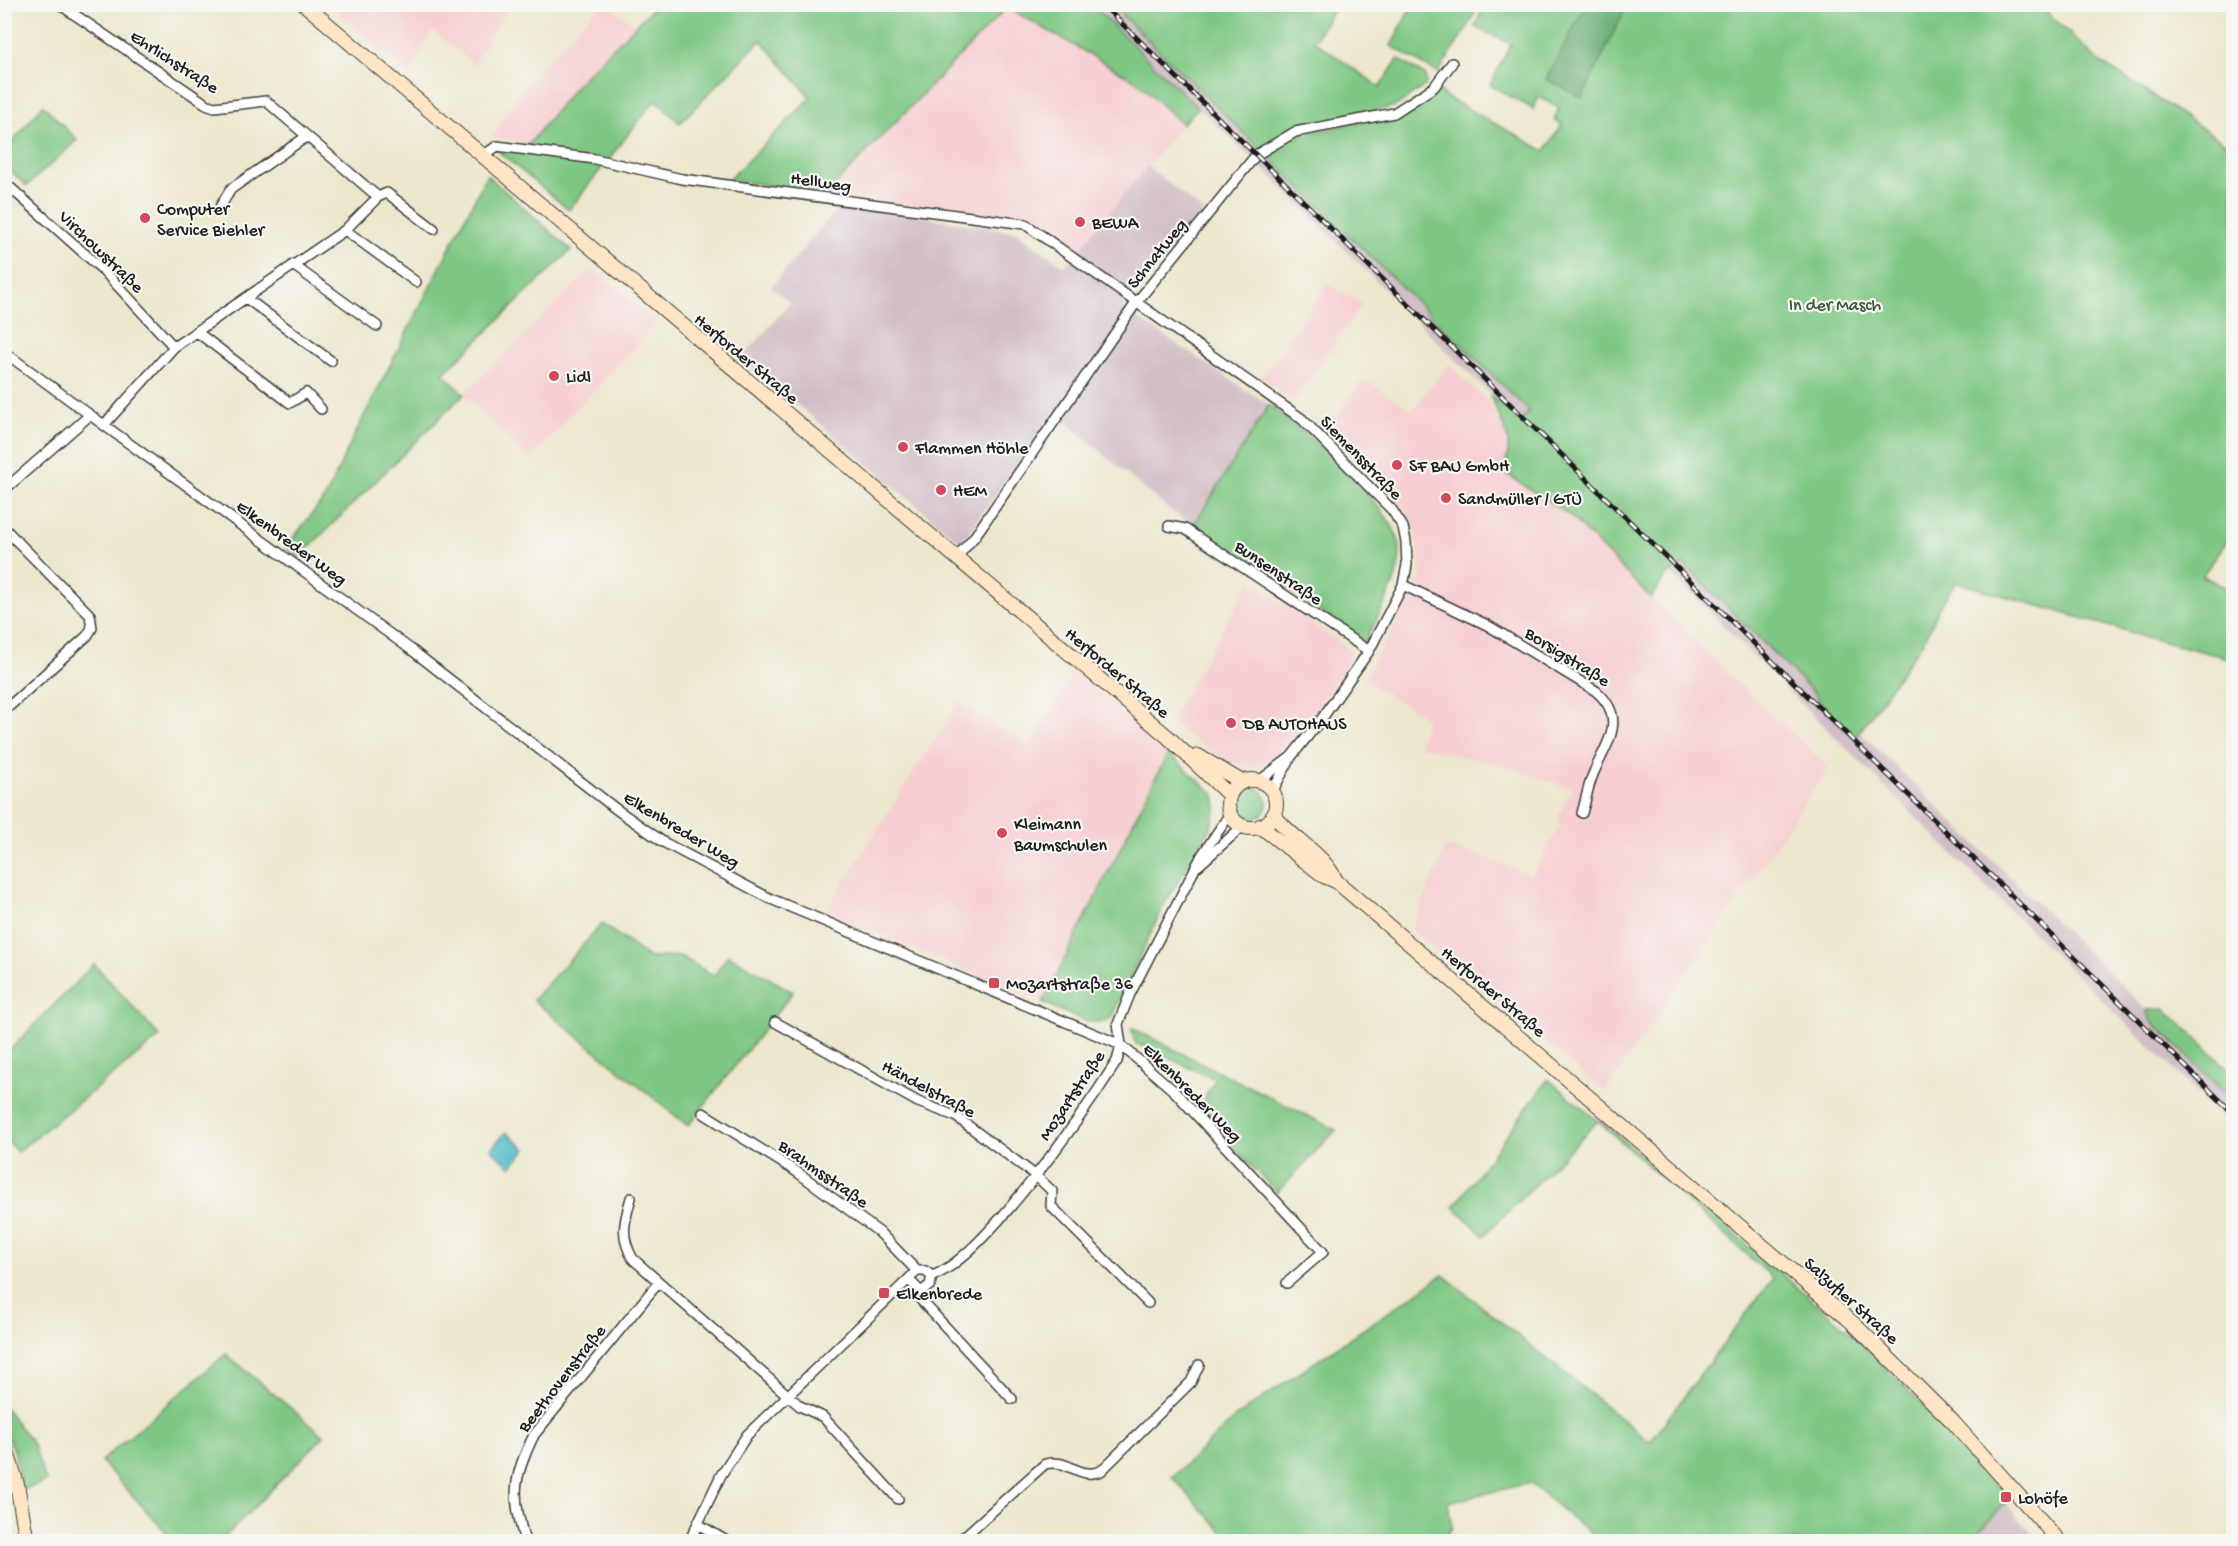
<svg xmlns="http://www.w3.org/2000/svg" width="2238" height="1546" font-family="'Gochi Hand',sans-serif">
	<style>
		.built { fill: #f7cfd2 }
		.industrial { fill: #d2bdc6 }
		.green { fill: #7ec783; stroke: #4d7250; stroke-width: 1.5 }
		.forest { fill: #66ac71; stroke: #416446; stroke-width: 1.5 }
		.water { fill: #4db9c8; stroke: #346a72; stroke-width: 1.5 }
		.lines { fill: none; stroke-linecap: round; stroke-linejoin: round }
		.street-casing { stroke: #3b3a37; stroke-width: 12 }
		.secondary-casing { stroke: #3b3a37; stroke-width: 16 }
		.street { stroke: #fff; stroke-width: 9 }
		.secondary { stroke: #fee5c5; stroke-width: 14 }
		.rail-casing { stroke: #1c1c1c; stroke-width: 5 }
		.rail { stroke: #f6f6f2; stroke-width: 3; stroke-dasharray: 9; stroke-linecap: butt }
		.poi-dot { fill: #d1495b; stroke: #f6f6f2; stroke-width: 2 }
		.labels { text-anchor: middle; stroke-width: 4.5; stroke-linejoin: round; paint-order: stroke }
		.street-label { font-size: 18px; fill: #1c1c1c; stroke: #f6f6f2 }
		.poi-label { font-size: 18px; fill: #1c1c1c; stroke: #f6f6f2; text-anchor: start }
		.park-label { font-size: 18px; fill: #3e5840; stroke: #f6f6f2 }
	</style>
	<rect width="100%" height="100%" fill="#f6f6f2"/>
	<filter id="ink" filterUnits="userSpaceOnUse"><feTurbulence type="fractalNoise" baseFrequency=".0167" numOctaves="2"/><feDisplacementMap in="SourceGraphic" scale="12" xChannelSelector="R" yChannelSelector="G"/><feConvolveMatrix kernelMatrix="1 2 1 2 8 2 1 2 1" color-interpolation-filters="sRGB"/></filter>
	<filter id="wash" filterUnits="userSpaceOnUse"><feTurbulence type="fractalNoise" baseFrequency=".008" numOctaves="4" result="noise"/><feDisplacementMap in="SourceGraphic" scale="24" xChannelSelector="R" yChannelSelector="G"/><feGaussianBlur stdDeviation="1.35" result="paint"/><feColorMatrix in="noise" values="0 0 0 0 0 0 0 0 0 0 0 0 0 0 0 0 0 1.4 0 .05"/><feComposite in="paint" operator="in"/></filter>
	<g filter="url(#wash)">
		<rect width="100%" height="100%" fill="#ede7cd"/>
		<!-- built -->
		<path class="built" d="M338,5L509,4V5L474,64L432,30L409,75L334,9Z
			M600,5H607L635,24L579,82L529,144L492,137L509,108L543,66Z
			M1007,7L1138,82L1182,124L1080,251L1024,211L1017,220L827,193Z
			M592,268L657,322L529,460L464,394Z
			M1328,284L1362,304L1294,401L1261,378Z
			M1449,364L1490,404L1509,440L1507,473L1567,511L1725,671L1829,767L1605,1092L1411,930L1446,847L1481,856L1532,875L1560,826L1559,813L1572,789L1504,766L1419,746L1426,718L1363,680L1421,577L1416,536L1402,505L1328,428L1363,379L1412,410Z
			M1250,581L1345,646L1351,652L1347,667L1297,733L1269,762L1248,769L1231,766L1170,721Z
			M1074,671L1168,753L1043,1002L825,912L959,701L1029,747Z"/>
		<!-- industrial -->
		<path class="industrial" d="M1092,5H1112L1258,149L1250,157Z
			M1263,154L2147,1010L2151,1020L2233,1101V1127L1992,893L1256,161Z
			M1147,166L1204,212L1122,308L1269,405L1193,526L1158,501L1055,412L961,543L742,358L790,303L771,287L842,203L1016,232L1065,267Z
			M2006,1504L2039,1541L1969,1542Z"/>
		<!-- green -->
		<path class="green" d="M656,5H1092L1198,108L1182,124L1138,82L1007,7L827,193L728,180L811,98L761,40L680,123L655,100L569,210L499,152L529,144L579,82Z
			M1112,5H1336L1314,41L1380,87L1398,59L1426,76V85L1396,106L1288,128L1294,136L1397,114L1438,87L1444,96L1545,151L1562,125L1554,120L1559,108L1539,97L1533,109L1490,85L1511,44L1475,27L1484,5H2039L2099,61L2233,148V533L2202,576L2233,591V659L2160,641L1956,582L1940,606L1926,637L1855,738L1828,712L1814,693L1684,564L1667,574L1651,598L1569,515L1501,470C1519,447 1500,419 1490,395L1520,423L1529,411Z
			M1407,5H1478L1470,23L1438,73L1391,46L1411,7Z
			M43,105L77,140L27,186L5,166V151Z
			M487,175L571,250L443,374L464,394L299,557L286,547L326,496L350,444Z
			M1269,405C1300,426 1398,511 1400,548C1401,581 1379,613 1365,642L1193,526Z
			M1168,753L1215,795L1217,806L1211,827L1165,903L1111,1018C1092,1031 1062,1010 1043,1002Z
			M1235 803a16 16 0 1 1 32 0a16 16 0 1 1-32 0Z
			M602,924L650,958L680,956L714,976L728,955L793,992L688,1126L533,1000Z
			M94,964L160,1037L17,1152L5,1138V1055Z
			M2165,1009L2233,1073V1101L2151,1020L2147,1010Z
			M1131,1028L1336,1130L1277,1193L1198,1110L1215,1079L1135,1043Z
			M1548,1079L1598,1121L1605,1124L1845,1328L1922,1404L2010,1499L1969,1541H1600L1530,1483L1448,1502L1452,1528L1442,1541H1231L1172,1477L1238,1415L1443,1275L1650,1442L1773,1278L1598,1121L1484,1236L1454,1207Z
			M226,1354L324,1436L221,1541H174L101,1461Z
			M4,1406L33,1444L46,1481L21,1491L14,1450L5,1433Z"/>
		<!-- forest -->
		<path class="forest" d="M1586,5H1627L1582,98L1546,79Z"/>
		<!-- water -->
		<path class="water" d="M506,1132L526,1149L511,1167L491,1149Z"/>
	</g>
	<g filter="url(#ink)">
		<g class="lines">
			<!-- street casing -->
			<g class="street-casing">
				<path id="street" d="M59,4L206,104L214,107L266,101L378,197
					M483,156L497,146L595,159L682,179L1025,224L1302,419L1392,510L1403,527L1406,542L1407,565L1403,585L1369,651L1323,717L1291,757L1259,781
					M4,182L104,271L174,347
					M217,212L231,189L306,137
					M345,230L416,282
					M293,265L377,326
					M246,298L331,361
					M197,332L290,403L306,393L321,409
					M4,352L413,651L616,809L663,842L771,899L1121,1045L1174,1091L1323,1252L1287,1283
					M104,425L174,347L345,230L378,197L387,193L434,229
					M4,490L90,415
					M1169,526L1185,529L1369,651
					M4,528L90,615L92,628L87,636L4,711
					M956,558L975,536L1136,303L1256,155L1295,132L1394,113L1434,87L1452,63
					M1403,585L1487,625L1596,691C1627,718 1608,741 1594,772C1588,785 1586,800 1582,813
					M1272,792L1291,757
					M1198,866L1243,826
					M775,1022L918,1102L955,1116L1035,1175L1052,1191L1051,1206L1148,1303
					M703,1113L797,1172L879,1232L917,1271
					M631,1198C624,1222 620,1237 633,1259L800,1406L823,1417L898,1499
					M932,1276C982,1260 1086,1110 1117,1061L1121,1045L1118,1024L1130,994L1202,855L1230,814
					M909,1280L921,1292L930,1285L932,1276
					M921,1292L920,1299L1012,1399
					M698,1524L728,1542
					M525,1542C512,1494 512,1480 534,1435L659,1282
					M689,1542L721,1475L747,1435L917,1271H925L932,1276
					M958,1542L1045,1464C1069,1458 1078,1480 1101,1471L1191,1382L1199,1365"/>
			</g>
			<!-- secondary casing -->
			<g class="secondary-casing">
				<path id="secondary" d="M304,4L1168,737L1229,795
					M1198,756L1242,782
					M1228 804a24 24 0 1 1 48 0a24 24 0 1 1-48 0Z
					M1273,814C1291,839 1324,853 1336,881
					M1260,826L1324,876L1336,881L1854,1324L1953,1422L2060,1542
					M4,1442L17,1484L27,1542"/>
			</g>
			<!-- street -->
			<use href="#street" class="street"/>
			<!-- secondary -->
			<use href="#secondary" class="secondary"/>
			<!-- rail casing -->
			<g class="rail-casing">
				<path id="rail" d="M1102,4L2234,1114"/>
			</g>
			<!-- rail -->
			<use href="#rail" class="rail"/>
		</g>
	</g>
	<!-- markers -->
	<g class="poi-dot">
		<circle cx="145" cy="218" r="6"/>
		<circle cx="1080" cy="222" r="6"/>
		<circle cx="554" cy="376" r="6"/>
		<circle cx="903" cy="447" r="6"/>
		<circle cx="1397" cy="465" r="6"/>
		<circle cx="941" cy="490" r="6"/>
		<circle cx="1446" cy="498" r="6"/>
		<circle cx="1231" cy="723" r="6"/>
		<circle cx="1002" cy="833" r="6"/>
		<rect x="988" y="977" width="12" height="12" rx="3"/>
		<rect x="878" y="1287" width="12" height="12" rx="3"/>
		<rect x="2000" y="1491" width="12" height="12" rx="3"/>
	</g>
	<g class="labels">
		<!-- street labels -->
		<g class="street-label">
			<text transform="translate(175 61) rotate(33)" y="6">Ehrlichstraße</text>
			<text transform="translate(821 181) rotate(8)" y="6">Hellweg</text>
			<text transform="translate(102 251) rotate(44)" y="6">Virchowstraße</text>
			<text transform="translate(1156 253) rotate(-51)" y="6">Schnatweg</text>
			<text transform="translate(747 358) rotate(40)" y="6">Herforder Straße</text>
			<text transform="translate(1362 457) rotate(46)" y="6">Siemensstraße</text>
			<text transform="translate(292 542) rotate(36)" y="6">Elkenbreder Weg</text>
			<text transform="translate(1279 572) rotate(34)" y="6">Bunsenstraße</text>
			<text transform="translate(1568 656) rotate(32)" y="6">Borsigstraße</text>
			<text transform="translate(1118 672) rotate(40)" y="6">Herforder Straße</text>
			<text transform="translate(682 829) rotate(31)" y="6">Elkenbreder Weg</text>
			<text transform="translate(1494 991) rotate(40)" y="6">Herforder Straße</text>
			<text transform="translate(929 1088) rotate(28)" y="6">Händelstraße</text>
			<text transform="translate(1193 1092) rotate(45)" y="6">Elkenbreder Weg</text>
			<text transform="translate(1071 1095) rotate(-56)" y="6">Mozartstraße</text>
			<text transform="translate(824 1173) rotate(35)" y="6">Brahmsstraße</text>
			<text transform="translate(1852 1300) rotate(42)" y="6">Salzufler Straße</text>
			<text transform="translate(561 1378) rotate(-52)" y="6">Beethovenstraße</text>
		</g>
		<!-- poi labels -->
		<g class="poi-label">
			<text x="157" y="214">Computer<tspan x="157" dy="21">Service Biehler</tspan></text>
			<text x="1092" y="228">BEWA</text>
			<text x="566" y="382">Lidl</text>
			<text x="915" y="453">Flammen Höhle</text>
			<text x="1409" y="471">SF BAU GmbH</text>
			<text x="953" y="496">HEM</text>
			<text x="1458" y="504">Sandmüller / GTÜ</text>
			<text x="1243" y="729">DB AUTOHAUS</text>
			<text x="1014" y="829">Kleimann<tspan x="1014" dy="21">Baumschulen</tspan></text>
			<text x="1006" y="989">Mozartstraße 36</text>
			<text x="896" y="1299">Elkenbrede</text>
			<text x="2018" y="1503">Lohöfe</text>
		</g>
		<!-- park labels -->
		<g class="park-label">
			<text x="1835" y="310">In der Masch</text>
		</g>
	</g>
	<!-- margin -->
	<rect width="2238" height="1546" fill="none" stroke="#f6f6f2" stroke-width="24"/>
</svg>
